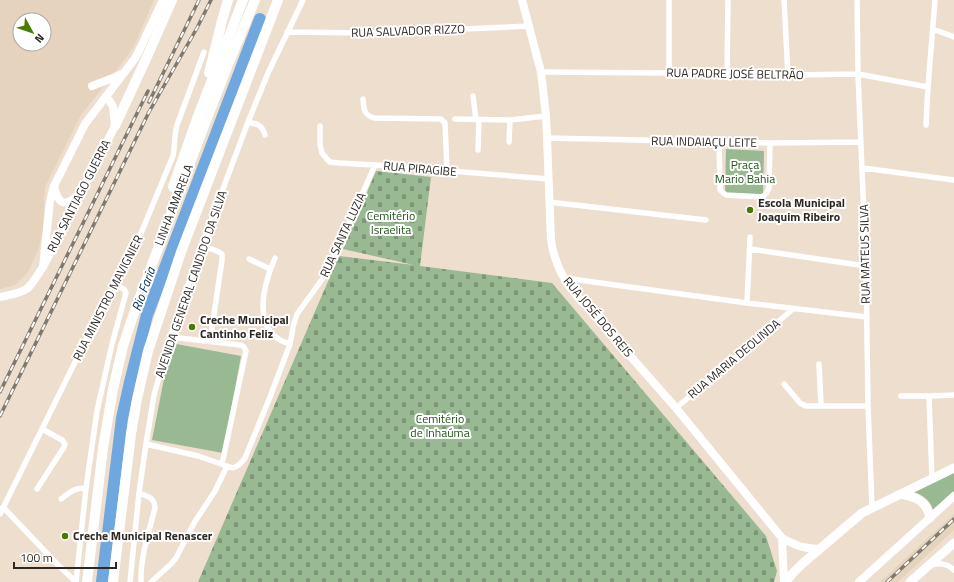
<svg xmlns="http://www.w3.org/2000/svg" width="954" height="582" font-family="'Titillium Web',sans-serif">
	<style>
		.built { fill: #e6d3bd; fill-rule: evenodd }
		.cemetery { fill: url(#cemetery-stones) }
		.park { fill: #98b992 }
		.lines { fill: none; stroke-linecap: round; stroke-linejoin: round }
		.river { stroke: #6fa7de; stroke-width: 12 }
		.street { stroke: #fff; stroke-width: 5.5 }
		.secondary { stroke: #fff; stroke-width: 8 }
		.primary { stroke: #fff; stroke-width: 9 }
		.highway { stroke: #fff; stroke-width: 10 }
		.rail-casing { stroke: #81786e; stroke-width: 3.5 }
		.rail { stroke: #fff; stroke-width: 2; stroke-dasharray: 6; stroke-linecap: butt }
		.poi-dot { fill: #4b7a00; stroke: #fff; stroke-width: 1.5 }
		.labels { text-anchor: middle; stroke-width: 4; stroke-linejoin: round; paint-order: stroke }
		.street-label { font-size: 12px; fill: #2d2822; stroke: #fff }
		.park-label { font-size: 12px; fill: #215317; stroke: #fff }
		.poi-label { font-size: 12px; font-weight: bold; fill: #2d2822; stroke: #fff; text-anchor: start }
		.water-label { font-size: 13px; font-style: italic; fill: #022d51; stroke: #fff }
	</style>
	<defs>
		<pattern id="cemetery-stones" width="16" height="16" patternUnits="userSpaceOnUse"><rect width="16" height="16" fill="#98b992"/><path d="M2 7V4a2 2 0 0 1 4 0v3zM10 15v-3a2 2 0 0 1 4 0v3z" fill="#7c9677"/></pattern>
	</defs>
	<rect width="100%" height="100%" fill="#eddece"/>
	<!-- built -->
	<path class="built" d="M0,0H154L134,46L126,58L81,115L45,187L43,228L39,248L28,272L15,285L0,289ZM20,20H44V44H20Z
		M954,514V530L898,582H880Z"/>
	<!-- cemetery -->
	<path class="cemetery" d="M376,171L431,177L420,266L552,283L766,536L777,571L774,582H198L339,256L414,265L343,249Z"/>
	<!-- park -->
	<path class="park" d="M726,149L764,151L763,194L725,193Z
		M171,343L241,356L223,453L152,440Z
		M954,473V491L933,510C931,501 923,495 914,492Z"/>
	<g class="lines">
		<!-- river -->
		<path class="river" d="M102,582L119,443L122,418L130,382L147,315L260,19"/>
		<!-- street -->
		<path class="street" d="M784,0L788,75
			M857,0L858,74L866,266L868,406L872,508
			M933,29L954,37
			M287,32L372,33L530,26
			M541,72L669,73L788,75L858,74L928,87
			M669,73V0
			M727,74L728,0
			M473,96L476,120
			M363,99C364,109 363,114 374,118L441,119L445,123L447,171
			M455,119L510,120L546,116
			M248,122C258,124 262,125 265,135
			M926,125L928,87L935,0
			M320,126V144L322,153L326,158L330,162L339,163L375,165L549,179
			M547,138L770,143L861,142
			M509,142L510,120
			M719,142L720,190L726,195L761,197C766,195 767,193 769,188L770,143
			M478,150L479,120
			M863,168L954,180
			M549,202L706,220
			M202,245L219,252L222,254V260L210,341
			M750,249L866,266
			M275,258C263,286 250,333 290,344
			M249,259L270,269
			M564,278L747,303L867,317
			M747,303L750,237
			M170,337L241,345C244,346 245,348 246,351L222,464
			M819,364L821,406
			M784,384L800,403L806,406H868
			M901,396H929L954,395
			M929,396L932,479
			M676,408L793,309
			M146,444L198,456L233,468C239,466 241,463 245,458L270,397L290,344L294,323L297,314L326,274L344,235L375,165
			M37,489L64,447L65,444L62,440L42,429
			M139,493C148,496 155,498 155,508C149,532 140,558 141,582
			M61,499C70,492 74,488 86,488
			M3,507L58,565L76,582
			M0,514L83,346L109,296L116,286L132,255L173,156C175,146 174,135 177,125L204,52
			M931,565C940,563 947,563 954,570
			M76,582L86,488L97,411L112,344L126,293L124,289L116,286
			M130,582L139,493L146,444L154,395L170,337L202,245L248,122L268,73L303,0
			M151,582L171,564L176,558L194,523L215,491L227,466"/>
		<!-- secondary -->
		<path class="secondary" d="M522,0L541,72L546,116L547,138L551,240C553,253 557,266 564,278C570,289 579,299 588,308L676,408L782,538C795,545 804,549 819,549
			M92,86L113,78L122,74
			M54,186C58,202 63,209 77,196
			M43,267L50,201L54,186L85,124L136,57L163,0
			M0,297C9,295 20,294 28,288C34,282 38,274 43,267L115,126L113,106L106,96
			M782,538L784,582
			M859,582L954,496"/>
		<!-- primary -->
		<path class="primary" d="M901,494C916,497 927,501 930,518
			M786,582L792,574L802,564L862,513L872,508L954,468
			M910,582L954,543"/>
		<!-- highway -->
		<path class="highway" d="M209,73L223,17L228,0
			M115,126L146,59L172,0
			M173,187L198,116L243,0
			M87,582L103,448L113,389L123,346L135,310L199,139L227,67L255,0
			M113,582L131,434L137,399L148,351L181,252L278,0"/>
		<!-- rail casing -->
		<g class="rail-casing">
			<path id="rail" d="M149,102L199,0
				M0,392L148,91
				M0,416L149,112L197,28L211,0
				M887,582L954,519"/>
		</g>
		<!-- rail -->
		<use href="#rail" class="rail"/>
	</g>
	<!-- markers -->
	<g class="poi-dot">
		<circle cx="750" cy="210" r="4"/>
		<circle cx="192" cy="327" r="4"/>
		<circle cx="65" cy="536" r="4"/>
	</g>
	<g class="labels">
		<!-- street labels -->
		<g class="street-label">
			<text transform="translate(408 31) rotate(-2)" y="4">RUA SALVADOR RIZZO</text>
			<text transform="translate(735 74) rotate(1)" y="4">RUA PADRE JOSÉ BELTRÃO</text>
			<text transform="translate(704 142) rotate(1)" y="4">RUA INDAIAÇU LEITE</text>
			<text transform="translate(420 169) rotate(5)" y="4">RUA PIRAGIBE</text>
			<text transform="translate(79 196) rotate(-63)" y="4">RUA SANTIAGO GUERRA</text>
			<text transform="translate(174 205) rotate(-69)" y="4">LINHA AMARELA</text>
			<text transform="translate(343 235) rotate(-65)" y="4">RUA SANTA LUZIA</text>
			<text transform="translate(865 254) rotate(-91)" y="4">RUA MATEUS SILVA</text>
			<text transform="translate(191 284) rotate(-71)" y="4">AVENIDA GENERAL CANDIDO DA SILVA</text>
			<text transform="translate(108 298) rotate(-63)" y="4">RUA MINISTRO MAVIGNIER</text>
			<text transform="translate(598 317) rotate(50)" y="4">RUA JOSÉ DOS REIS</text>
			<text transform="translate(734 359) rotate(-40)" y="4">RUA MARIA DEOLINDA</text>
		</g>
		<!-- park labels -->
		<g class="park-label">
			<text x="745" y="169">Praça<tspan x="745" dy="14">Mario Bahia</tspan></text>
			<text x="391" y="220">Cemitério<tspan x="391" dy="14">Israelita</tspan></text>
			<text x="440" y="423">Cemitério<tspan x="440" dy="14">de Inhaúma</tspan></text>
		</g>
		<!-- poi labels -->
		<g class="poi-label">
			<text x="758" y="207">Escola Municipal<tspan x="758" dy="14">Joaquim Ribeiro</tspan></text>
			<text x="200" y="324">Creche Municipal<tspan x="200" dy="14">Cantinho Feliz</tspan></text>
			<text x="73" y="540">Creche Municipal Renascer</text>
		</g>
		<!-- water labels -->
		<g class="water-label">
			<text transform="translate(143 289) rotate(-70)" y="5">Rio Faria</text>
		</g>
	</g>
	<!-- north arrow -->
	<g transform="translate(32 32) rotate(130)"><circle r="19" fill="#ffffff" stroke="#aba9a7"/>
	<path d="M0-3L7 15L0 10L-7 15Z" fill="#4b7a00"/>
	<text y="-6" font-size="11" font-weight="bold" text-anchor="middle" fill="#2d2822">N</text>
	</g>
	<!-- scale -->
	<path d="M14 562v6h102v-6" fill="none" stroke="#2d2822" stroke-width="2"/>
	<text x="20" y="562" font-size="12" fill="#2d2822" stroke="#ffffff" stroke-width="3" paint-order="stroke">100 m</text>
</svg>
